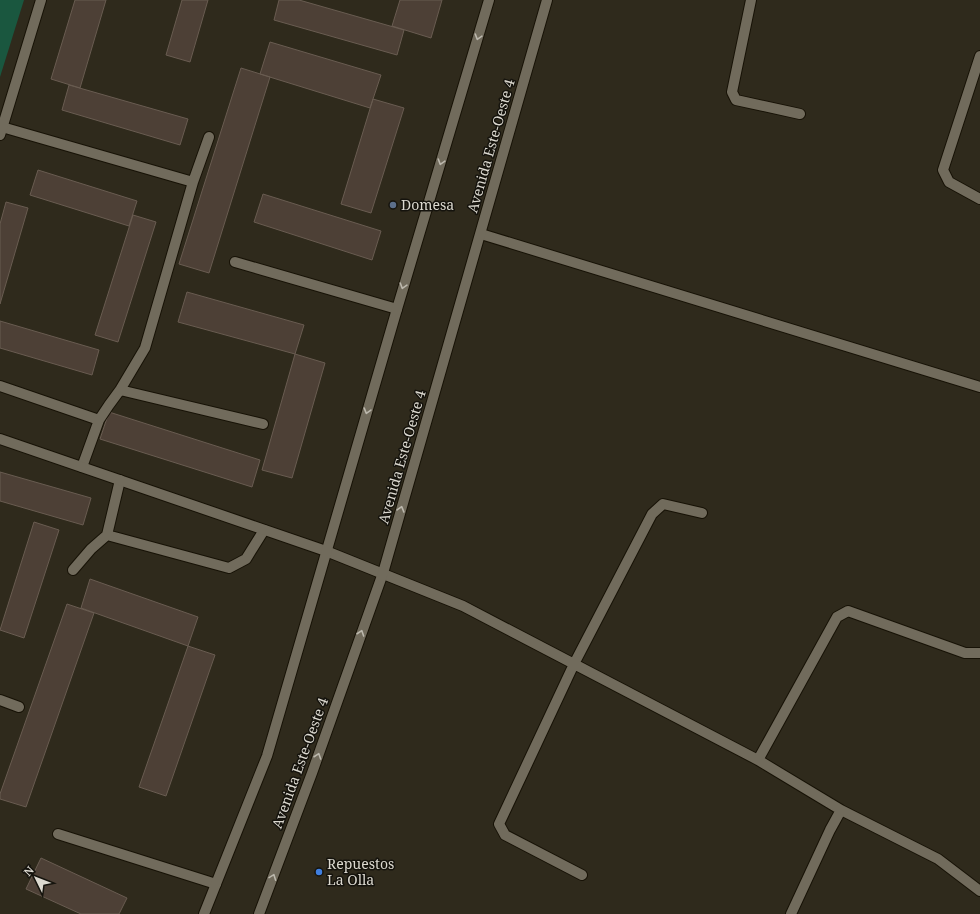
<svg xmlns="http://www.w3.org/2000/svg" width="980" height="914" font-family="'Noto Serif',serif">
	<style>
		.green { fill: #1a573f }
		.building { fill: #4d4036; stroke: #695c51 }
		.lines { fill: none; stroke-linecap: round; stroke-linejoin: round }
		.lane-casing { stroke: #171206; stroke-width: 12 }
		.street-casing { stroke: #171206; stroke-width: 12 }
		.secondary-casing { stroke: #171206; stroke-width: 12 }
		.lane { stroke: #716b5c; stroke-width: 10 }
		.street { stroke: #716b5c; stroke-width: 10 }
		.secondary { stroke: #716b5c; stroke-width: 10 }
		.oneway { stroke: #bcb8ad }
		.service-dot { fill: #5c6f8a; stroke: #15130d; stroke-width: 1.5 }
		.shop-dot { fill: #3f7fe0; stroke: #15130d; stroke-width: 1.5 }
		.labels { text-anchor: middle; stroke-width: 3; stroke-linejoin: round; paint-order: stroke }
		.street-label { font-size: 14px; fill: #dcd9d0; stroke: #15130d }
		.poi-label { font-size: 14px; fill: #dcd9d0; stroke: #15130d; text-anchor: start }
	</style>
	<rect width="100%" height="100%" fill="#2f2a1c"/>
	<!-- green -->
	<path class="green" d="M0,0H24L0,77Z"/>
	<!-- building -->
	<path class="building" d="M75,0H106L80,88L51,79Z
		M182,0H208L190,62L166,55Z
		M279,0H299L404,30L397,55L274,20Z
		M400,0H442L431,38L392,26Z
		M270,42L381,75L370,108L260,74Z
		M241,68L270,77L209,273L179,264Z
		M69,85L188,119L180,145L62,110Z
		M373,99L404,108L371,213L341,204Z
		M38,170L137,201L129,226L30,195Z
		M263,194L381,231L372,260L254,222Z
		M6,202L28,208L0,304V224Z
		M133,215L156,222L118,342L95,335Z
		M187,292L304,325L295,354L178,322Z
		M0,321L99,350L92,375L0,348Z
		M295,354L325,363L292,478L262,470Z
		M109,412L260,460L252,487L100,439Z
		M0,472L91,498L83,525L0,501Z
		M34,522L59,530L24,638L0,630Z
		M90,579L198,617L188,646L81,608Z
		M67,604L94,613L26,807L0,799V794Z
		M188,646L215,655L166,796L139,787Z
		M41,858L127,898L119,914H81L26,889Z"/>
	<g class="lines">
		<!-- lane casing -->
		<g class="lane-casing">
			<path id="lane" d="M2,127L193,182
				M235,262L397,309
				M0,386L99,420L82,467
				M120,390L263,424
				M99,420L109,405L120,390L145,348L193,182L209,137
				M107,535L229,568L246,559L264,530
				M73,570L91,549L107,535L120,480
				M0,700L19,707
				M58,834L216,884"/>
		</g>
		<!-- street casing -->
		<g class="street-casing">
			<path id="street" d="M751,0L732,92L736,100L800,114
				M980,56L943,170L949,182L980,199
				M0,135L41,0
				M481,234L980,387
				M0,439L326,551L463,606L758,760L841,810L938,859L980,891
				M758,760L837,617L848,611L965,653H980
				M582,875L505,835L499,824L574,664L652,514L663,504L702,513
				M791,914L830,830L841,810"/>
		</g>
		<!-- secondary casing -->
		<g class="secondary-casing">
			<path id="secondary" d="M204,914L267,756L397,309L489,0
				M259,914L312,773L383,573L547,0"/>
		</g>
		<!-- lane -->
		<use href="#lane" class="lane"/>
		<!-- street -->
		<use href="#street" class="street"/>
		<!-- secondary -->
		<use href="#secondary" class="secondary"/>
	</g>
	<!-- one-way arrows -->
	<defs><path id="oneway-chevron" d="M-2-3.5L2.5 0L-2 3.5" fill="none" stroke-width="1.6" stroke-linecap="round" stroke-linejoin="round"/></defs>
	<g class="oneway">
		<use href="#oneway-chevron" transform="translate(478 37) rotate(107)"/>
		<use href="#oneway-chevron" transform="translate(441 162) rotate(107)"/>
		<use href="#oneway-chevron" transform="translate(403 286) rotate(107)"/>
		<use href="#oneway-chevron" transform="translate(367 411) rotate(106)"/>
		<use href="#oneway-chevron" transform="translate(401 509) rotate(-74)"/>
		<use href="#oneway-chevron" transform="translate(361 633) rotate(-71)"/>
		<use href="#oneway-chevron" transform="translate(318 756) rotate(-71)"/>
		<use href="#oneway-chevron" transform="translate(273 877) rotate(-69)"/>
	</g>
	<!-- markers -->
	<circle class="service-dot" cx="393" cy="205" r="4"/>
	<circle class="shop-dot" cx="319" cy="872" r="4"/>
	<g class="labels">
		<!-- street labels -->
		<g class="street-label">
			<text transform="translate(491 146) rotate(-74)" y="5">Avenida Este-Oeste 4</text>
			<text transform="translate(402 457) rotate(-74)" y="5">Avenida Este-Oeste 4</text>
			<text transform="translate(300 763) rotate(-70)" y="5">Avenida Este-Oeste 4</text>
		</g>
		<!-- poi labels -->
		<g class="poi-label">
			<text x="401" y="210">Domesa</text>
			<text x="327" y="869">Repuestos<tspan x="327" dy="16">La Olla</tspan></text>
		</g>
	</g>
	<!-- north arrow -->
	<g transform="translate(36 878) rotate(313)" stroke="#15130d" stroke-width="3" paint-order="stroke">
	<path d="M0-3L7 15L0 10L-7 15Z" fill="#dcd9d0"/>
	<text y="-6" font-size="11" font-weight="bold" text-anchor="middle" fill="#dcd9d0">N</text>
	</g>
</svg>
